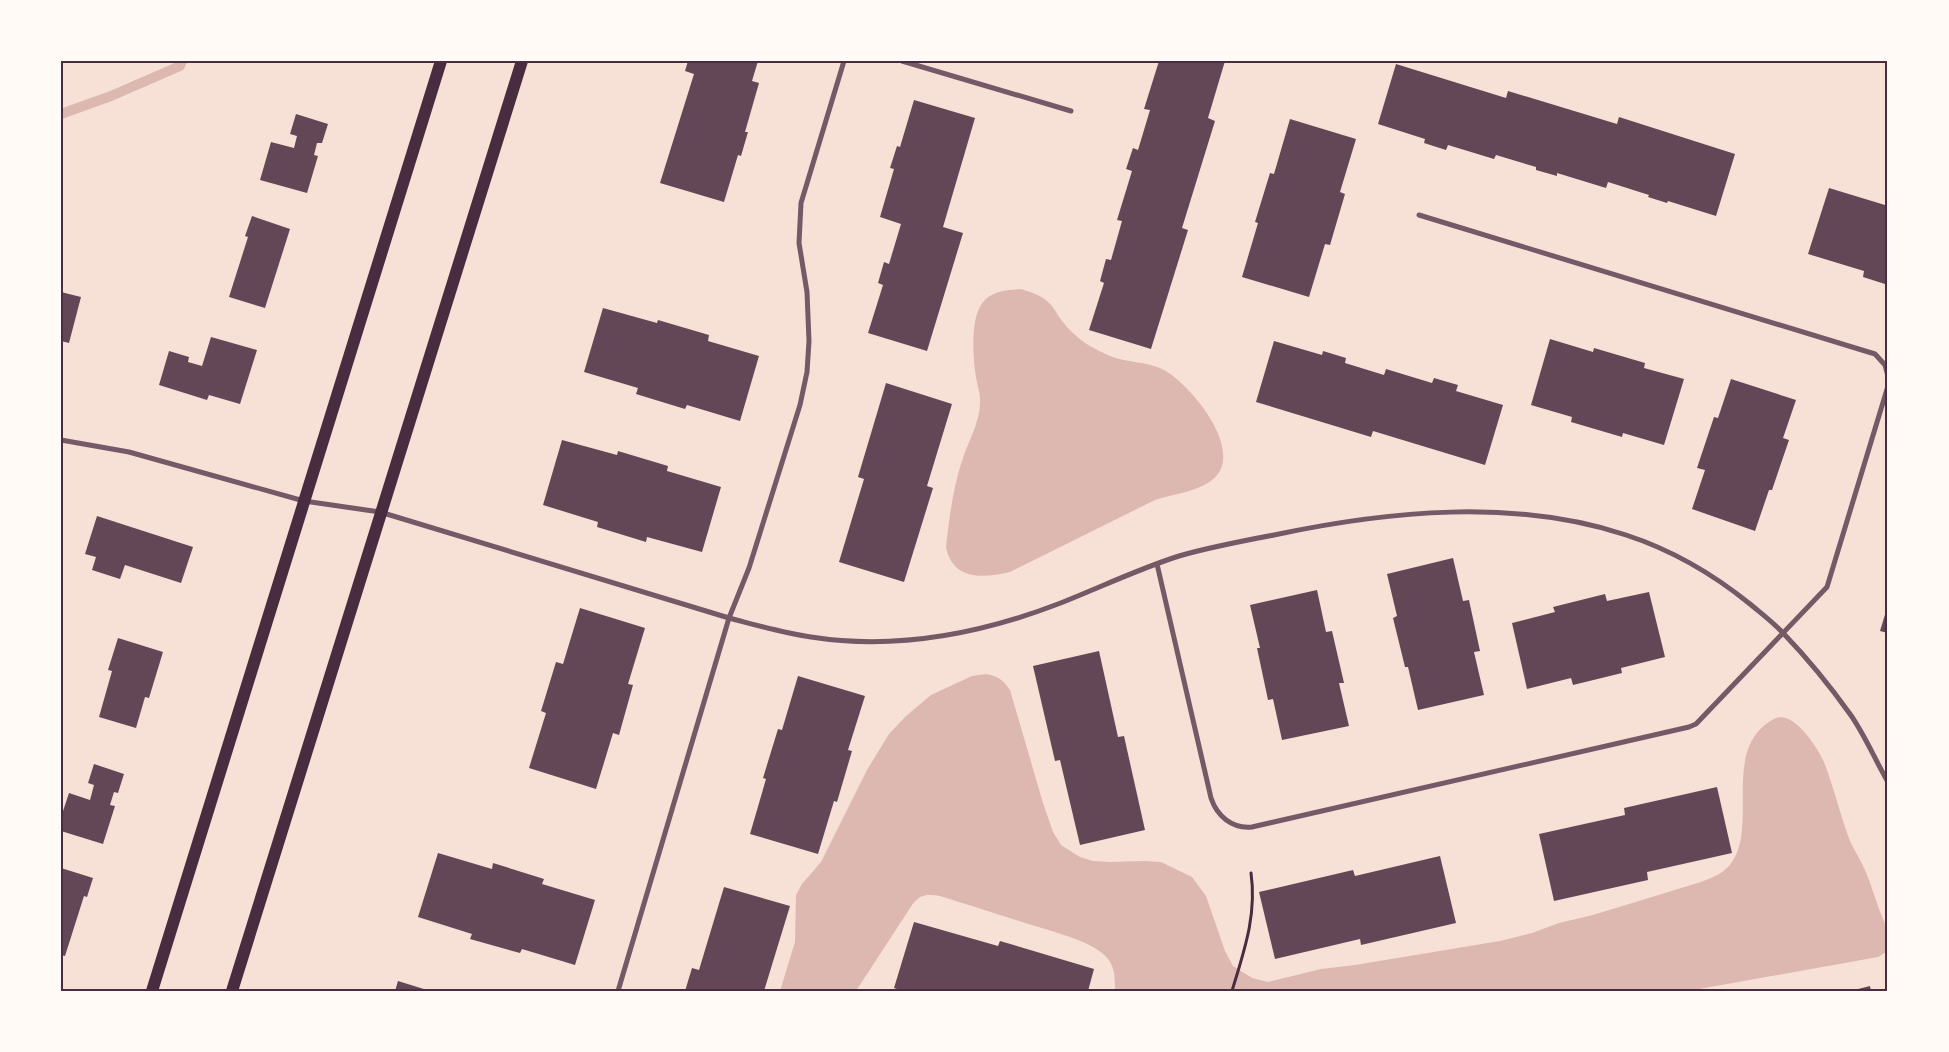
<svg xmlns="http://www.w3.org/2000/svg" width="1949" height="1052" font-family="'Exo 2',sans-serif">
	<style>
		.water { fill: #dcb8b0 }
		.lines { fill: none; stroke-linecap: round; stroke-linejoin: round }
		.stream { stroke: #dcb8b0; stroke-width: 10 }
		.building { fill: #644757 }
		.path { stroke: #4a2c40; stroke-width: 3 }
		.minor { stroke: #755966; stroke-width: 5 }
		.primary { stroke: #4a2c40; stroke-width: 12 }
		.neatline { fill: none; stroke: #4a2c40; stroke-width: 2 }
	</style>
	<rect width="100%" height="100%" fill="#f7e1d7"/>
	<!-- water -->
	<path class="water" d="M1021,289C1030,292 1041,295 1048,302C1053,306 1056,312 1059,317C1067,328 1078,339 1090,346C1102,353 1115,359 1129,361C1141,363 1151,364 1162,369C1189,382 1248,452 1212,480C1197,492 1173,494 1155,500L1010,572C983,578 953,581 946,547C949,519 953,488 962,461C968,441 981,422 980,399C980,392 977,384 976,377C973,359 971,325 979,309C986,292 1004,290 1021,289Z
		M986,674C998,676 1003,680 1010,690L1043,803L1053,832L1061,845L1080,857L1093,861L1110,862L1145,861L1161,862L1192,877L1206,896L1225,951L1233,966L1252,978L1268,982L1321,969L1355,965L1500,941L1532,933L1559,923L1593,915L1701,882C1711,878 1720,875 1728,867C1762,831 1718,749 1774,719C1793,709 1817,747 1824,762C1834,788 1840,815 1850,841C1854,850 1860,859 1864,868C1871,883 1875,899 1881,914C1883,920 1887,926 1888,932C1889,938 1888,944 1888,951L1878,957L1688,991H1115C1115,976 1115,963 1102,953C1084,939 1057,933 1035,926C1003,916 972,906 940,896C927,894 920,894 912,905L856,991H780L795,942L796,895L802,884L821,862L867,770L889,734L906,716L931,695L972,676Z"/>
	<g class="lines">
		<!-- stream -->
		<path class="stream" d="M61,114L111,96L180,66L182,61"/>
	</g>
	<!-- building -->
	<path class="building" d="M688,61H758L752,81L759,83L745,132H748L741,156L738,155L724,202L660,183L694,74L685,71Z
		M1159,61H1225L1208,118L1215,121L1182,228L1188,230L1151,349L1089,330L1104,283L1100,281L1106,259L1111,260L1122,221L1117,220L1132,171L1126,169L1133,148L1138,150L1150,110L1144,109Z
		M1396,64L1506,98L1508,91L1617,124L1619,117L1735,154L1716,216L1668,201L1667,203L1648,197L1649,195L1608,182L1606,188L1557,173V176L1536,170V167L1496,155L1494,159L1448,145L1446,150L1424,143L1425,139L1378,124Z
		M914,100L975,118L943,227L963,233L927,351L868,333L883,285L878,283L884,262L889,264L901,224L880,217L894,169L890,168L897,146L900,147Z
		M296,114L328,124L322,143H317L314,155L318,156L307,193L260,180L271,142L294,148L297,136L290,134Z
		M1290,119L1356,139L1340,192L1345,194L1330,245L1325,244L1309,297L1242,277L1258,223L1255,222L1270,173L1274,174Z
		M1829,188L1885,205L1888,197V285L1863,277L1864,271L1808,254Z
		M252,216L290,229L265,308L229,297L248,237L245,236Z
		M61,292L81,297L69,343L61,341Z
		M603,308L657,323L658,320L709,335L708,341L759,356L740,421L687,405L685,409L636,394L638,388L584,372Z
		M211,337L257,350L240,404L209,395L207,400L159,385L169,351L189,357L188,362L202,366Z
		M1550,339L1593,352L1594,348L1645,363L1644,368L1684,379L1664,445L1623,433L1622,437L1571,422L1572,417L1531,405Z
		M1274,341L1322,355L1323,351L1346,358L1345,363L1384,375L1386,369L1432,383L1434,378L1458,385L1456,391L1503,405L1485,465L1373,431L1371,437L1256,402Z
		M1731,379L1796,400L1783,438L1789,440L1772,490H1769L1755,531L1692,509L1705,470L1697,468L1714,417L1718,418Z
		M886,383L952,404L927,486L933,488L904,582L839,562L864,479L858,477Z
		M562,440L617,455L618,451L668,466L667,471L721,487L702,552L647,537L646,542L597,527L598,522L543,505Z
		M97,516L193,547L181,583L125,565L120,579L92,570L96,557L85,554Z
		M1453,558L1463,601L1469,600L1480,651L1474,652L1484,695L1418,710L1408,667H1405L1393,618L1397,616L1387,574Z
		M1317,590L1326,632L1332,631L1344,683H1339L1349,726L1282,740L1273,699L1268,700L1257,648H1260L1250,605Z
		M1649,592L1665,657L1621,668L1622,673L1573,685L1571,678L1527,689L1512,623L1555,612L1553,607L1605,594L1607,601Z
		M580,608L645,628L628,684L633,685L619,735L613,733L596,789L529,768L546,713L541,711L556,662L563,664Z
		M1887,608H1888V633L1880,631Z
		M118,638L163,652L149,698L145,697L136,728L99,717L112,671L108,670Z
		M1099,651L1118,737L1124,736L1145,830L1080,845L1060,760L1055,761L1033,666Z
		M798,676L865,696L848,750L852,751L837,802L834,801L818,854L750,834L766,779L763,778L778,729L782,730Z
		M94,764L124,774L118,793L114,792L110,805L115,806L103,844L61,831V817L69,793L90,800L94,785L88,783Z
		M1717,787L1732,853L1647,872L1648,880L1554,901L1539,834L1625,815L1624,808Z
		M438,853L492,869L493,863L544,879L542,884L595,900L575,965L522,949L520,953L470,939L472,934L418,917Z
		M1440,856L1456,923L1361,945L1360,939L1275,959L1259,892L1353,870L1355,876Z
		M61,868L93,878L87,897L84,896L65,956L61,955Z
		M724,887L790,906L764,991H685L692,968L699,970Z
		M914,922L998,946L1000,941L1094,969L1088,991H903L894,988Z
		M398,981L427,990V991H395Z
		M1870,986L1871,991H1854V990Z"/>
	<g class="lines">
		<!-- path -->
		<path class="path" d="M1232,991C1244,951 1257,915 1251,873"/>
		<!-- minor -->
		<path class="minor" d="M902,61L1071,111
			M1419,215L1875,354L1885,365L1888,376
			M61,440L129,452L304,501L380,512L729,618C756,625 783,633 811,637C894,650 980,634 1058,604C1099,588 1138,569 1179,556C1210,547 1242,541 1274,535C1387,511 1514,498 1626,535C1672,550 1713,574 1750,604C1762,614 1774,623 1784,634C1808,659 1830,686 1850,714C1865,735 1875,760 1888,782
			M1157,564L1211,798C1217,816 1232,829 1252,827L1689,727L1696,724L1827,587L1888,386
			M618,991L729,618L749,568L800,405L807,372L809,341L807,292L799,243L801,203L844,61"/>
		<!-- primary -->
		<path class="primary" d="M152,991L441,61
			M232,991L522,61"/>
	</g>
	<!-- border -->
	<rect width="1949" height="1052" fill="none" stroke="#fffaf5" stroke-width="125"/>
	<rect x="62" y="62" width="1824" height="928" class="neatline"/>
</svg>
